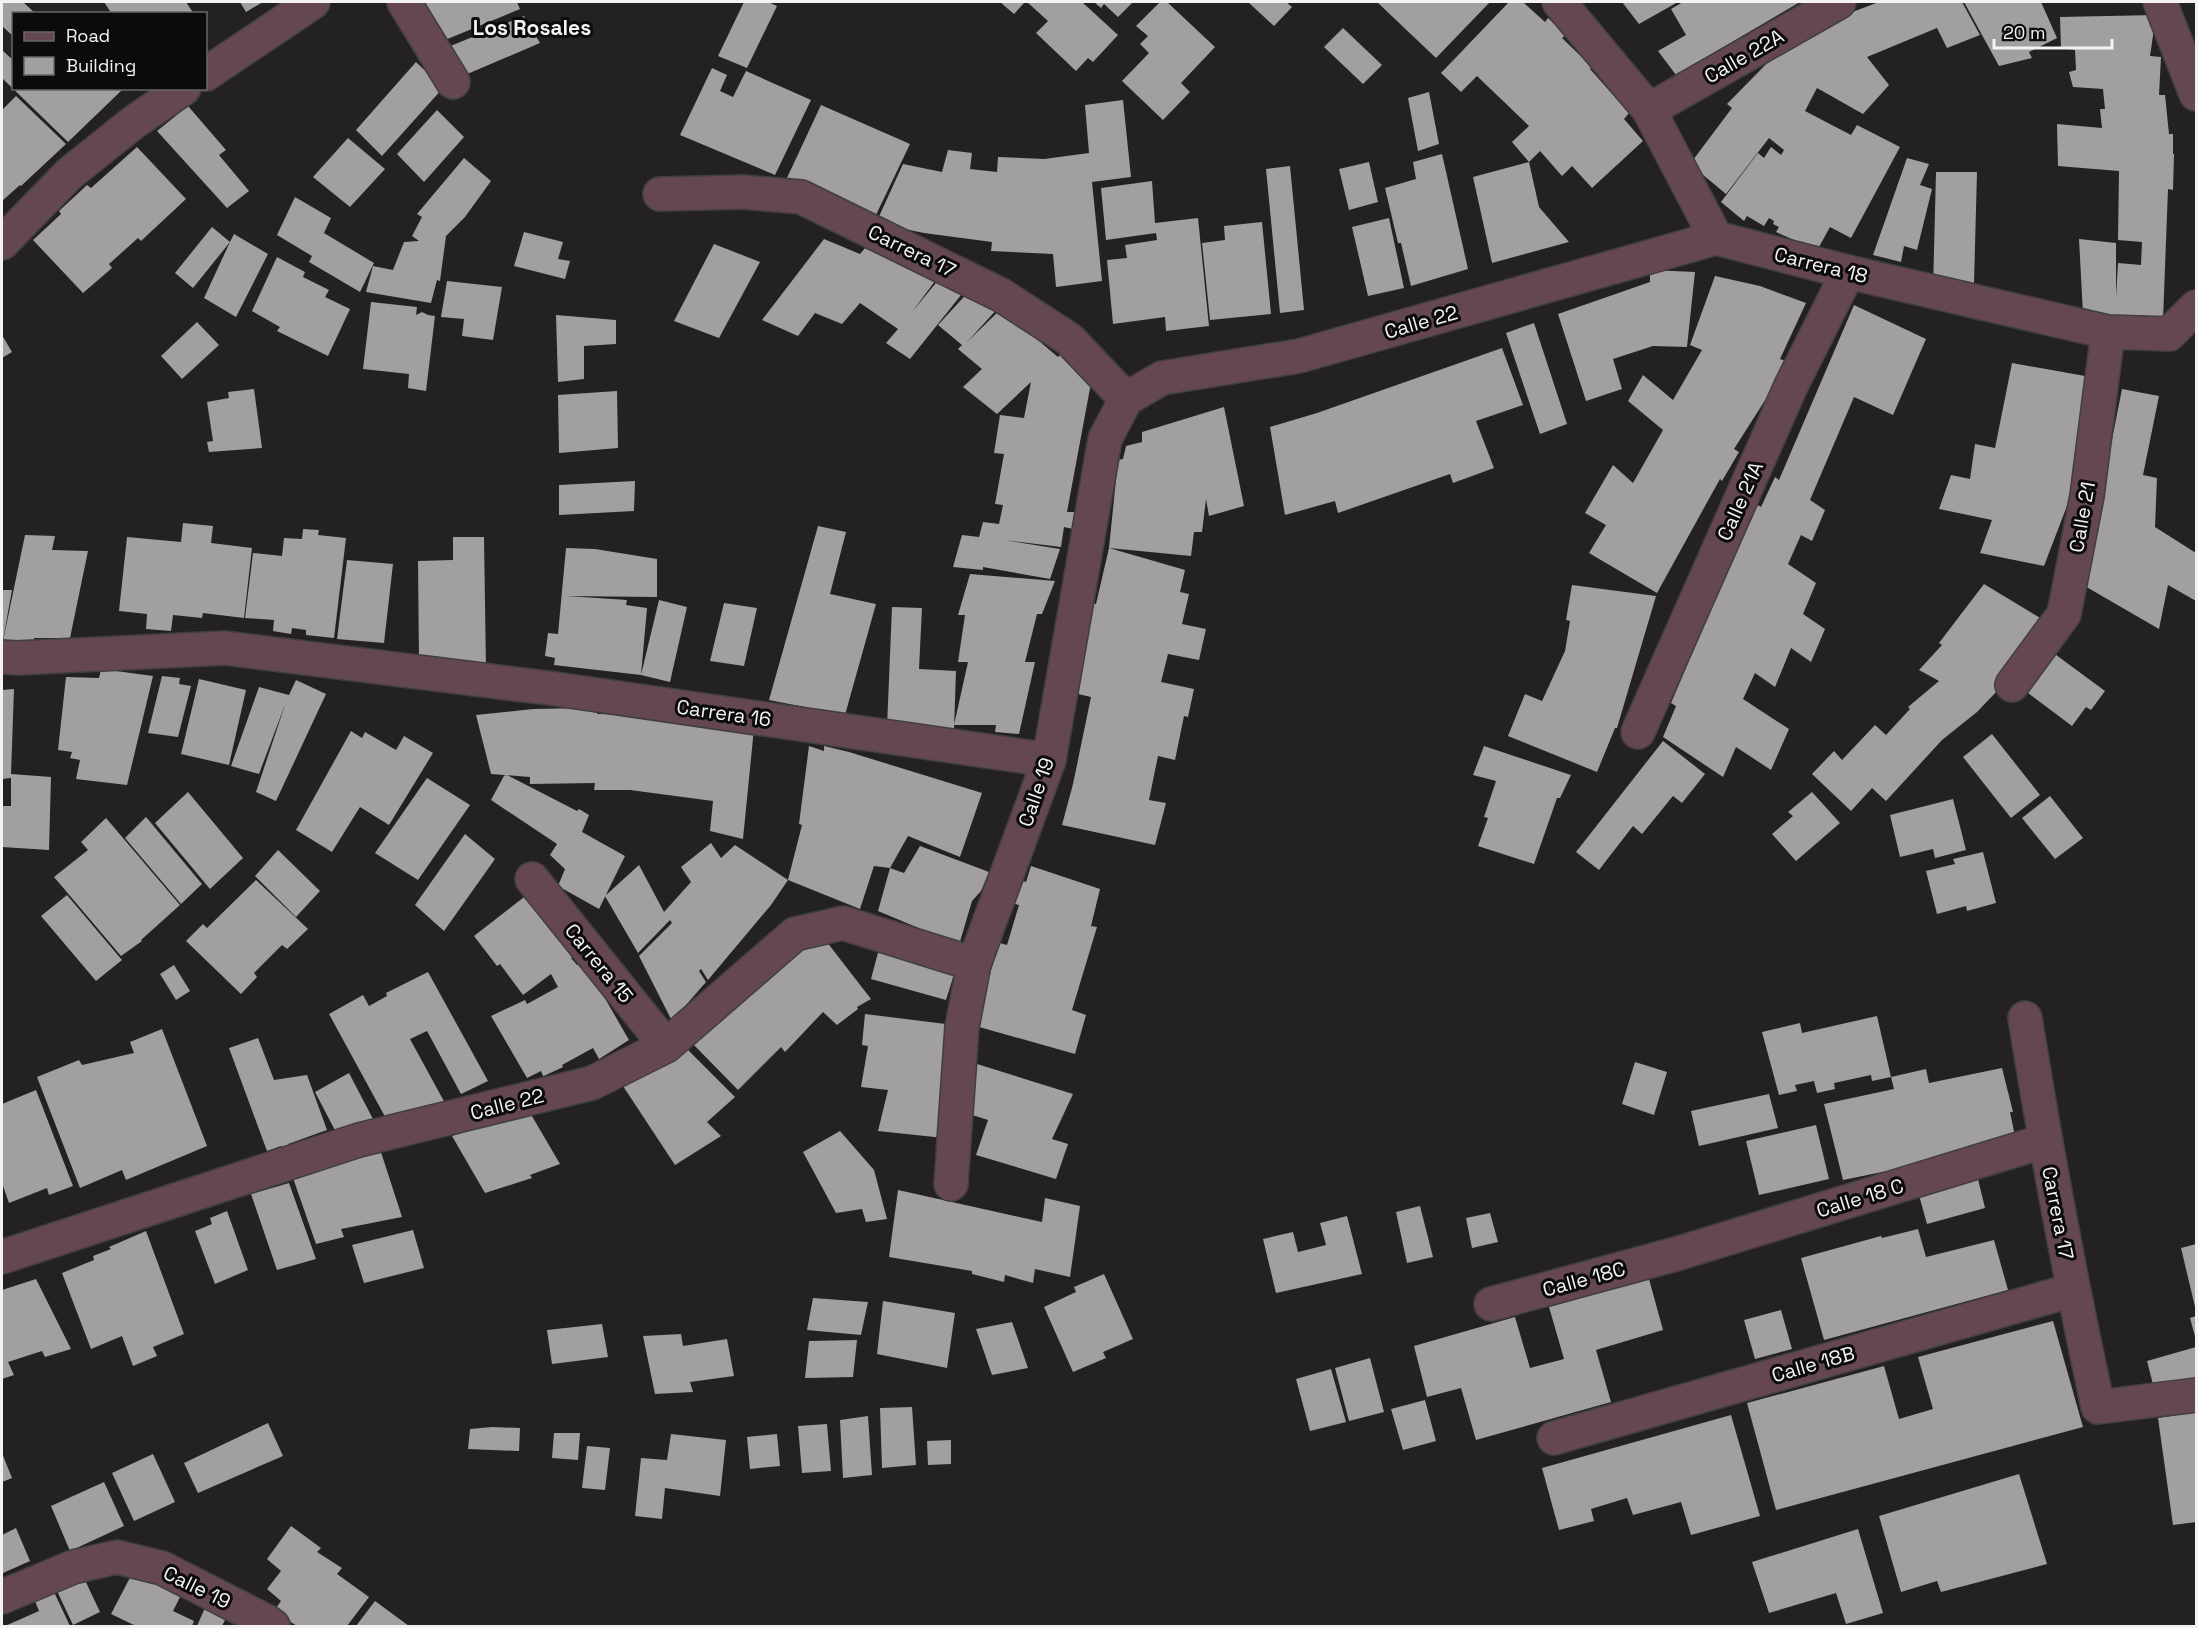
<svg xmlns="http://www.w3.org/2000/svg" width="2198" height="1628" font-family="'Space Grotesk',sans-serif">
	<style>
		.building { fill: #a19fa2 }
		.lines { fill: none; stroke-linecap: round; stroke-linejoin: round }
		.minor-casing { stroke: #403e40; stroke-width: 36 }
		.minor { stroke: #644752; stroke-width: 33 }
		.labels { text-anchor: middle; stroke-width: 6; stroke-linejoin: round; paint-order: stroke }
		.street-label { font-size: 20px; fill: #f4f2f3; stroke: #0c0b0c }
		.neighbourhood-label { font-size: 21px; font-weight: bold; fill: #f4f2f3; stroke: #0c0b0c }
	</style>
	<rect width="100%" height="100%" fill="#232123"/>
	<!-- building -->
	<path class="building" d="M2,2H23L36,14H14V37L2,26Z
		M104,2H186L194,14H112Z
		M240,2H263L246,12Z
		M422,2H517L520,9L445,40Z
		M744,2H768L777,6L747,68L718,56Z
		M1000,2H1025L1014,14Z
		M1027,2H1082L1118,35L1093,62L1088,58L1076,71L1036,33L1048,21Z
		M1094,2H1133L1118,17L1104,4L1101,8Z
		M1160,2H1167L1215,47L1181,83L1190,92L1163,120L1122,81L1149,53L1140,44L1148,36L1136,26Z
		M1248,2H1286L1292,7L1274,26Z
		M1377,2H1490L1436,58Z
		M1509,2H1523L1545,22L1548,18L1566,35L1562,38L1592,67L1590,69L1629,113L1624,119L1643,141L1592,188L1572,166L1562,176L1540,151L1529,162L1512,142L1529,126L1477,76L1461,92L1441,73Z
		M1622,2H1678L1639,24Z
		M1683,2H1800L1676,75L1658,51L1686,35L1671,9Z
		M1879,2H1962L1980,35L1947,48L1937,28L1867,57L1889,85L1863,114L1817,88L1805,111L1851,135L1857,125L1900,147L1851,238L1830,227L1814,256L1791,245L1794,240L1776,232L1779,227L1773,224L1774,221L1769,218L1764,226L1747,216L1744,221L1721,202L1758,153L1764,158L1771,147L1781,155L1784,150L1769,138L1726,194L1690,164L1732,108L1727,104L1778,52L1839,17Z
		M1964,2H2041L2057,38L2029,52L2032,58L1999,66Z
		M2156,15L2150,56L2161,57L2159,95H2165L2169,134H2173V154H2174L2173,190L2168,189L2163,320L2083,314L2079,239L2116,243V297L2118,263L2141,265L2142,242L2118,240L2119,171L2058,166L2057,124L2102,128L2100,109H2105L2103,89L2073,87L2069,72L2076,70L2075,50L2061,48L2060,17Z
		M524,16L540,43L465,75L448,47Z
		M1343,28L1382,65L1363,84L1324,47Z
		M2,50L14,61V88L122,90L68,142L2,78Z
		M416,62L443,88L382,156L356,130Z
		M712,68L727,75L720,91L733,97L746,71L811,100L775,175L680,135Z
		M1429,92L1439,144L1418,151L1408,98Z
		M16,96L66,144L21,186L20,185L2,201V110Z
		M1123,100L1131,177L1092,182L1102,281L1056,287L1053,254L991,251L992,242L924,233L876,223L903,164L942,172L948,150L972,153L970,169L997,172L998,157L1044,159L1089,153L1085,105Z
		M821,105L910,144L874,219L786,180Z
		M188,106L226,150L219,155L249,191L227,208L157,131Z
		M437,110L464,137L424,182L397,154Z
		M348,138L385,169L350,207L313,177Z
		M137,147L186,199L141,241L138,238L109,264L112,268L83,293L33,240L61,214L59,211L87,185L91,188Z
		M1442,154L1468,269L1411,286L1401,243H1398L1385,188L1416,179L1413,162Z
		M464,158L491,181L465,217L446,236L440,281L437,280L431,303L366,292L373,266L393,270L404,242L419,241L412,236L422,217L417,214Z
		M1907,158L1929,164L1920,185L1932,189L1917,250L1904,246L1901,262L1873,255Z
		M1369,162L1378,202L1349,210L1339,169Z
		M1529,162L1539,207L1569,242L1492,263L1473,177Z
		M1290,166L1304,310L1280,313L1266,169Z
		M1936,172H1977L1974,283H1954L1933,289Z
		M1152,181L1155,223L1198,218L1209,326L1166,331L1165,317L1113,324L1107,260L1127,258L1125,245L1157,240L1156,233L1106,240L1101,188Z
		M295,197L331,218L324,233L374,263L360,292L309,262L312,256L277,235Z
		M1389,218L1404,288L1368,296L1352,227Z
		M1262,222L1271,314L1210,320L1202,243L1225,240L1224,226Z
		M212,227L230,242L234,234L268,254L236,317L204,298L230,242L193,288L175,273Z
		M524,232L563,242L558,259L570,261L565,279L514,266Z
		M824,239L860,254L865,248L938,277L912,312L940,278L961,295L910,359L886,343L898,329L860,303L842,324L815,313L798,336L762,320Z
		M714,244L760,262L719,338L674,321Z
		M277,257L305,272L303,277L329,290L325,297L350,309L328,356L277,331L280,327L252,311Z
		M1650,270L1695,272L1687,347L1653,346L1613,359L1622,389L1586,401L1558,314L1650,282Z
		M1715,276L1760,286L1806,303L1780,359L1786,361L1776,383L1734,449L1739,452L1722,481L1720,479L1657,593L1589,553L1606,525L1585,513L1613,465L1633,483L1663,430L1628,401L1643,375L1673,400L1702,350L1690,345Z
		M447,281L502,287L493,340L462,336L464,319L441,317Z
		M973,287L999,307L967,342L1001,309L1058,357L1067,348L1091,383L1067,512H1076L1073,529L1064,527L1061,547L1004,540L1060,549L1050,579L983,567V570L953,567L962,535L979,537L983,522L999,524L1003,505L995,504L1004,454L994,453L1000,415L1024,418L1031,382L997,414L963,387L982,369L958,349L962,345L938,325Z
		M371,302L417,307L416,315L422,312L428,315L435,316L426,391L408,388L409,374L363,369Z
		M1854,305L1926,339L1893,415L1854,397L1810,500L1825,510L1812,541L1801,535L1788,564L1816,583L1803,614L1825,629L1811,662L1791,648L1775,687L1755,673L1743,699L1789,729L1771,770L1736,747L1723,777L1663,737L1676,706L1671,703L1756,504L1761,507L1775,477L1779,480Z
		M556,315L616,320V344L584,346V379L558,382Z
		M197,322L219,345L182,379L161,356Z
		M1534,323L1567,424L1540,434L1506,333Z
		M2,335L12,352L2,358Z
		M1502,348L1523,405L1476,421L1494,468L1453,483L1450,474L1338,513L1335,501L1285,515L1270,427L1317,413Z
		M2012,363L2085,376L2070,498L2044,566L1980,553L1992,520L1939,509L1951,475L1970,479L1975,444L1995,448Z
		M254,389L262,448L209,452L207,442L213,441L207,402L229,398L228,392Z
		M2122,389L2159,396L2143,475L2157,478L2155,527L2196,553V601L2168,585L2159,629L2083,585Z
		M617,391L618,448L559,453L558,395Z
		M1224,407L1244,506L1209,516L1206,499L1202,532H1194L1191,556L1109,548L1185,570L1180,592L1189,594L1182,624L1206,629L1199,660L1168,654L1161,682L1194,689L1188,717L1184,716L1175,760L1158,756L1149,800L1166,803L1155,845L1062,825L1073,784L1091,697L1074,693L1090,602L1096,604L1109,548L1118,460L1123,459L1126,446L1142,442V432Z
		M635,481L634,511L559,515V485Z
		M183,523L213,526L211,543L252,548L244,618L203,613L202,618L173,615L171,631L146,629L147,614L119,611L127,537L181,542Z
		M818,526L846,532L830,594L876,604L845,715L769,700Z
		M303,529L319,530L318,535L346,538L334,638L306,635V630L292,628L291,634L273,631L274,620L245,618L253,553L282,556L284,538L302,539Z
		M25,535L55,536L52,550L88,551L70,638H34L33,643L3,641Z
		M453,537H484L486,670L419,662L418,561L453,560Z
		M566,548L595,549L657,559V597L567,596L627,600L626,605L647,608L641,675L554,665L555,658L545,656L548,633L558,634Z
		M347,560L393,564L384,643L337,639Z
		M970,574L1055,581L1042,614H1037L1025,662H1035L1019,734L995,732L996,725H954L968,662H958L965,615H958Z
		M1984,584L2045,621L1999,689L1977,712L1942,740L1886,801L1872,788L1851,811L1812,774L1834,751L1842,760L1875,725L1886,735L1910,709L1908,707L1939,681L1919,670L1942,645L1939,643Z
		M1572,585L1656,596L1617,728H1615L1597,772L1508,736L1525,694L1542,701L1565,651L1570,621L1566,620Z
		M2,590H12L3,640H2Z
		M659,600L687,607L670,682L641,675Z
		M724,603L757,608L744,666L710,661Z
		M892,607L922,608L919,669L956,671L954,730L887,727Z
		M2048,649L2105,691L2091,710L2086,707L2072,726L2020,687Z
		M101,669L153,676L127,785L76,779L80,760L70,758L72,752L58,750L66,677L99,678Z
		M162,676L180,678L179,684L191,686L178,737L148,733Z
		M199,679L246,690L229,765L181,754Z
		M296,680L326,694L276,801L256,792L286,702L259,774L231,766L259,687L289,695Z
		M14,689L11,774L51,777L49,850L2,847V806H11V778L2,779V690Z
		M587,708L597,709V714L755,718L743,839L710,831L713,801L630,790H594L595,783L530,784V777L491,774L476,715L533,709Z
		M351,731L362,738L365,732L396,750L404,736L433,753L389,825L360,807L332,852L296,830Z
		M1992,734L2040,795L2011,818L1963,757Z
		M1663,741L1705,774L1682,803L1673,796L1642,834L1633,826L1599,870L1576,852Z
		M809,746L824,751V746L849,752L982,793L960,857L908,836L890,868L874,866L860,909L788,880L771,905L708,980L701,969L699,971L706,982L672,1021L639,956L672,923L670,920L638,953L605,896L639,865L664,912L691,882L681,867L711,843L721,858L735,845L788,880L802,825L799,824Z
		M1484,746L1571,775L1560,798H1557L1534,864L1478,846L1488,818L1484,817L1496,781L1473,775Z
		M505,774L577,811L579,809L589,815L582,832L625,856L599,909L558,886L565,869L550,855L557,844L491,800Z
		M427,778L470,805L418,880L375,853Z
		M188,792L243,858L210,889L155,823Z
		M1812,792L1840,823L1796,861L1772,834L1793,816L1788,812Z
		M2050,796L2083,838L2055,859L2022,818Z
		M1953,799L1966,850L1935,858L1933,849L1900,857L1890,815Z
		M146,817L202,884L181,904L125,838Z
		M106,818L180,905L141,940L142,941L121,956L54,877L88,850L81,842Z
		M465,834L495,859L444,931L415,905Z
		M920,846L989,872L981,891L972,901L959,945L878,911L890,868L904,873Z
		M278,850L320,891L296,917L255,876Z
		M1983,852L1996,903L1967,911L1966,906L1937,914L1926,871L1955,864L1953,859Z
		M1031,866L1100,889L1091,926L1097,927L1072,1010L1086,1015L1075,1054L965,1023L986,985L1000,943L1007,945L1019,905L1012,903L1019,880L1026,882Z
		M256,880L308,929L287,949L282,945L254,973L257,977L241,994L186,941L203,924L207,928Z
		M528,894L575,955L571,958L577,965L584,962L629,1040L599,1059L593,1048L562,1065L563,1067L546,1075L543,1076L541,1071L527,1078L491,1016L525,1000L527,1004L558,987L551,974L523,995L500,964L497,966L474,936Z
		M67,895L122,960L96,981L41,916Z
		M823,937L871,999L857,1007L858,1009L837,1025L823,1012L785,1052L781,1047L738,1090L693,1044L761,973Z
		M879,949L955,971L946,1000L871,979Z
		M174,965L190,991L176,1000L160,974Z
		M428,972L488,1081L461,1094L427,1031L410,1039L446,1105L389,1124L329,1014L363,995L369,1006L387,996L386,993Z
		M865,1014L954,1025L944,1138L878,1131L888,1090L861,1087L868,1046L862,1045Z
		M1877,1016L1891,1077L1872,1081L1871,1075L1834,1083L1835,1089L1817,1093L1814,1081L1795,1085L1797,1091L1779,1095L1762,1032L1800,1023L1802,1033Z
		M162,1029L207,1146L126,1180L122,1170L80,1188L37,1077L79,1060L82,1065L134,1053L130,1042Z
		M258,1038L274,1080L307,1075L327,1130L288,1144L289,1146L282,1149L281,1146L267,1151L229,1048Z
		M687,1049L735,1097L707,1122L721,1136L675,1165L619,1080L649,1065L654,1070Z
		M1635,1062L1667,1072L1654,1115L1622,1104Z
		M977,1064L1073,1094L1052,1139L1068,1144L1056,1179L976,1155L988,1120L960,1111Z
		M2002,1068L2013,1112H2010L2016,1141L1930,1158L1931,1162L1843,1180L1824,1104L1894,1089L1891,1077L1926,1069L1929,1083Z
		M349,1073L373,1119L339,1138L315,1092Z
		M36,1090L73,1186L49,1195L47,1188L9,1203L2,1183V1104Z
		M1769,1094L1778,1128L1699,1146L1691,1111Z
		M529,1111L560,1164L530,1175L532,1178L485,1193L452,1136Z
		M1816,1125L1829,1179L1759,1195L1746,1141Z
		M840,1131L874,1170L887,1219L866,1222L862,1209L836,1213L803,1152Z
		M379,1146L402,1217L341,1229L344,1237L316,1244L293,1178L321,1171L317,1159Z
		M1976,1171L1985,1208L1927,1224L1917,1188Z
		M289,1183L316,1259L277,1270L251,1194Z
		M898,1190L1042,1222L1045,1198L1080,1206L1070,1277L1035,1269L1033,1283L1005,1275L1004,1282L972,1274V1271L889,1257Z
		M1420,1206L1433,1257L1407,1263L1396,1212Z
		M227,1211L248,1270L215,1284L195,1231L212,1224L210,1218Z
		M1490,1213L1498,1242L1472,1248L1466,1218Z
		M1347,1216L1362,1274L1276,1293L1263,1239L1293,1232L1298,1252L1326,1245L1320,1223Z
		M1918,1229L1926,1257L1994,1240L2008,1290L1824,1340L1801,1258L1881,1236L1882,1238Z
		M413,1230L424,1268L364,1283L352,1245Z
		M146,1231L184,1334L153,1347L157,1356L133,1366L122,1336L91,1349L62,1273L94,1260L93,1256L111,1249L109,1247Z
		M2196,1244V1311L2181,1248Z
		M1104,1274L1133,1339L1103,1352L1106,1358L1073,1372L1044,1307L1076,1292L1074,1287Z
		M36,1279L71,1349L45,1357L42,1351L8,1362L14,1375L2,1379V1290Z
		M1649,1279L1663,1330L1596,1350L1611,1402L1476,1440L1461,1388L1427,1397L1414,1346L1515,1317L1530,1368L1564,1359L1549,1307Z
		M813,1298L868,1302L861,1335L807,1330Z
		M883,1301L955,1313L947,1368L877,1354Z
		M1781,1310L1792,1349L1755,1359L1744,1320Z
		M2196,1316V1340L2190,1318Z
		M2053,1321L2083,1427L1776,1510L1747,1403L1884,1366L1899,1419L1933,1409L1918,1357Z
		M1012,1322L1028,1368L992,1375L976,1329Z
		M602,1324L608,1357L552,1364L547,1330Z
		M681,1334L683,1346L727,1339L734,1376L690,1382L693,1392L655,1394L643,1336Z
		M857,1340L853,1377L805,1378L809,1341Z
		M2196,1347V1389L2157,1400L2147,1361Z
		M1370,1358L1384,1412L1349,1421L1335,1368Z
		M1331,1369L1346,1422L1310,1431L1296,1379Z
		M1425,1400L1436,1441L1403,1450L1391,1409Z
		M912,1407L916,1465L882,1468L880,1408Z
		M2192,1413H2196V1522L2173,1525L2158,1418Z
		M1731,1415L1760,1516L1691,1535L1681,1502L1633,1515L1627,1498L1591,1509L1594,1521L1559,1530L1542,1468Z
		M868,1416L872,1475L843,1478L840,1420Z
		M268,1423L283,1456L198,1493L184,1463Z
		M827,1424L831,1471L802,1473L798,1426Z
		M492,1427L520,1428L519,1451L468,1449L470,1429Z
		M554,1433H580L578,1460L552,1458Z
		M671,1434L726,1440L720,1496L665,1488L662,1519L635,1516L641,1458L667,1460Z
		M777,1434L780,1466L750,1469L747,1437Z
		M951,1440V1464L928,1465L927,1441Z
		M587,1446L610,1448L605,1490L582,1488Z
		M2,1453L12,1478L2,1482Z
		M153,1454L175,1502L134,1521L112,1473Z
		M2019,1474L2047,1564L1941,1592L1937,1581L1901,1592L1879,1516Z
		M104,1482L124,1526L70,1551L51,1506Z
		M291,1526L321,1548L317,1552L342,1568L337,1574L369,1597L347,1626H297L274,1611L281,1601L267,1589L281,1571L267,1559Z
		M16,1528L30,1561L3,1573L2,1568V1535Z
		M1858,1529L1883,1613L1846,1624L1836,1593L1769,1613L1752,1562Z
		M134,1570L181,1595L173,1611L194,1621L192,1626H136L111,1614Z
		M84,1578L100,1612L73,1625L57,1591Z
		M54,1592L70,1626H5L39,1611L35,1601Z
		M208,1601L230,1610L222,1626H197Z
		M375,1601L409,1626H356Z"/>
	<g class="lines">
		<!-- minor casing -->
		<g class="minor-casing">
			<path id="minor" d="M404,2L453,82
				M1559,2L1649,110L1716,238L1848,272L2108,332L2169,334L2196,307
				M2160,2L2196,94
				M206,74L313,2
				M1649,110L1839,2
				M660,194L743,192L801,197L1001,295L1069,339L1126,399
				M2,243L69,174L134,122L184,88
				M2,657L17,658L225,648L556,689L1049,760
				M2012,685L2064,614L2087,496L2108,332
				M1638,732L1791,386L1848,272
				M532,879L666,1046
				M2025,1018C2046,1148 2070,1278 2098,1407L2196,1395
				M951,1184L962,1027L974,964L1049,760L1105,439L1126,399L1162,378L1299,356L1716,238
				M2,1257L359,1140L592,1083L666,1046L795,934L843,923L974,964
				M1491,1304L1676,1254L2045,1141
				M1554,1438L2073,1290
				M2,1597L73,1567L117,1557L162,1568L266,1621L273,1626"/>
		</g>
		<!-- minor -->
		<use href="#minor" class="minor"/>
	</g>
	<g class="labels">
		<!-- street labels -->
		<g class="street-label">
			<text transform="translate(1744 56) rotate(-30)" y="7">Calle 22A</text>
			<text transform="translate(912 251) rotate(26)" y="7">Carrera 17</text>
			<text transform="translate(1821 265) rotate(14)" y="7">Carrera 18</text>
			<text transform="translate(1421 322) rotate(-16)" y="7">Calle 22</text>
			<text transform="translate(1740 501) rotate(-66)" y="7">Calle 21A</text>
			<text transform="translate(2082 517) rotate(-80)" y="7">Calle 21</text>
			<text transform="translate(724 713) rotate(8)" y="7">Carrera 16</text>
			<text transform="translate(1036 792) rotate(-71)" y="7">Calle 19</text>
			<text transform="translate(599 963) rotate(51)" y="7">Carrera 15</text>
			<text transform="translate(507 1104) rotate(-14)" y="7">Calle 22</text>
			<text transform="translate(1860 1198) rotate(-17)" y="7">Calle 18 C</text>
			<text transform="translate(2058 1213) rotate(79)" y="7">Carrera 17</text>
			<text transform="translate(1584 1279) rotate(-15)" y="7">Calle 18C</text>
			<text transform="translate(1813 1364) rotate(-16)" y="7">Calle 18B</text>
			<text transform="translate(197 1587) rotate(26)" y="7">Calle 19</text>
		</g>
		<!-- neighbourhood labels -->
		<g class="neighbourhood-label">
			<text x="532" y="35">Los Rosales</text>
		</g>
	</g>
	<!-- border -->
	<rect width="2198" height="1628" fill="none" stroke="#f4f2f3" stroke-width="6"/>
	<!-- legend -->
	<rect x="12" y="12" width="195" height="78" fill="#0c0b0c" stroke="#696768" stroke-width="1.5"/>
	<rect x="24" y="32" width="30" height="9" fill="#644752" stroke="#696768" stroke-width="1.5"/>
	<text x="66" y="42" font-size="18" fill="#f4f2f3">Road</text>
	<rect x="24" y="57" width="30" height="18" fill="#a19fa2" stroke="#696768" stroke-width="1.5"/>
	<text x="66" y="72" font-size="18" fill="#f4f2f3">Building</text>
	<!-- scale -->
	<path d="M1994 39v9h118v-9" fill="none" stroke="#f4f2f3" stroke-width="3"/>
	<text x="2003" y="39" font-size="18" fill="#f4f2f3" stroke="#0c0b0c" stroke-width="4.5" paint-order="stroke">20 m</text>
</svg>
